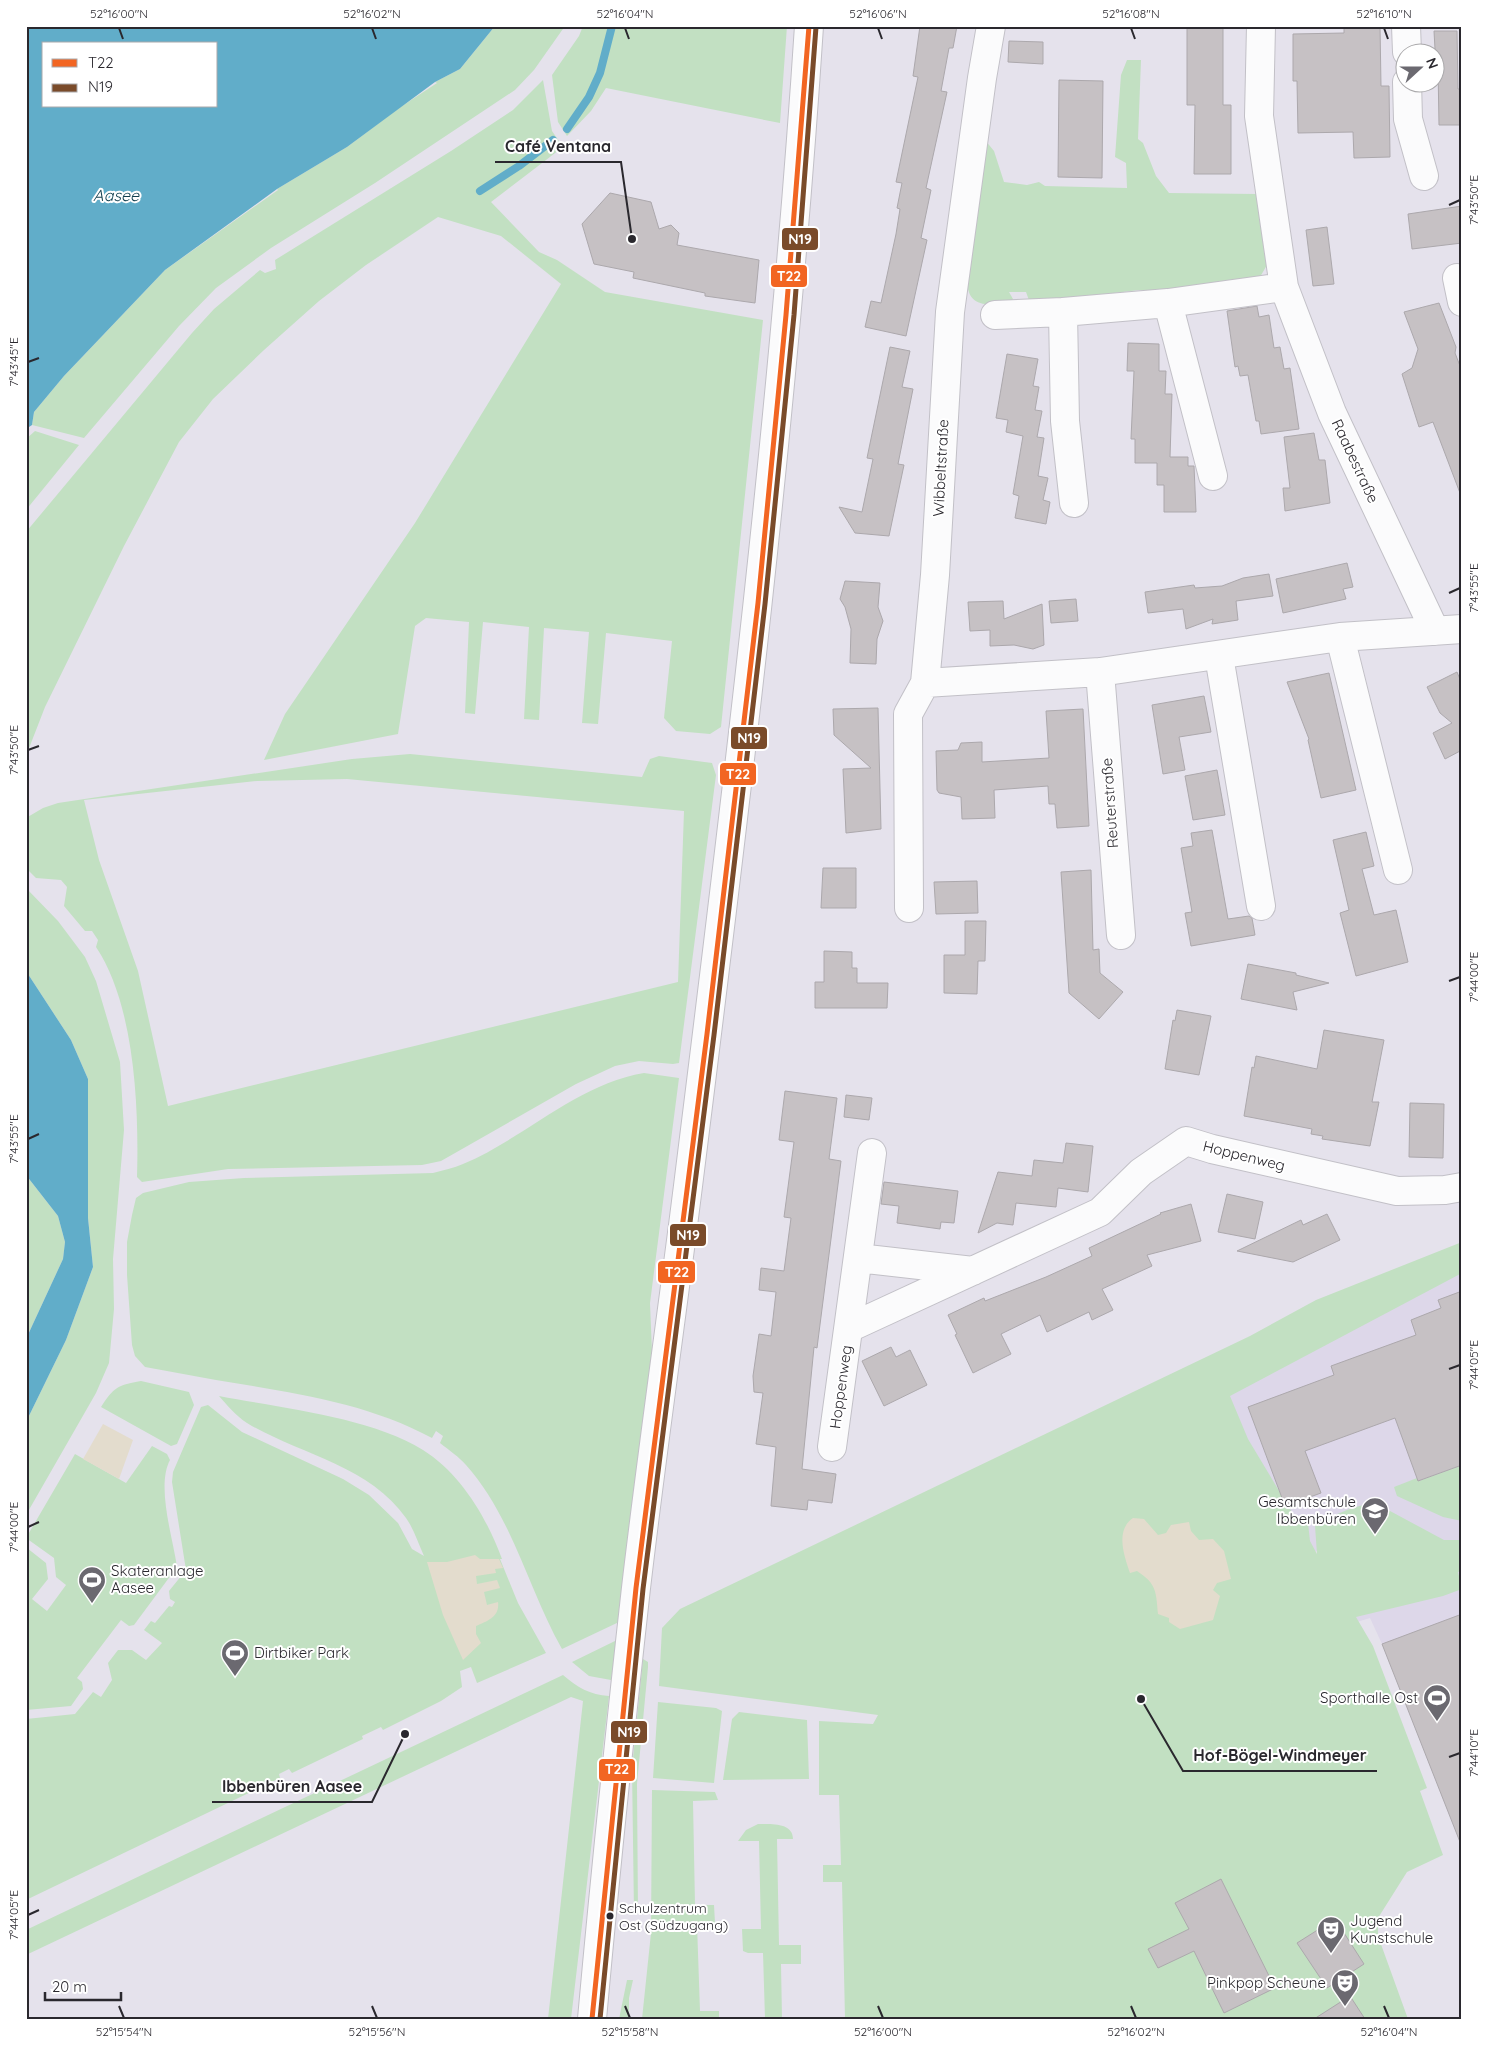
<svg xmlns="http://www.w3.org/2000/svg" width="1488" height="2045" font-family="Quicksand,sans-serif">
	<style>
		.built { fill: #ddd7e9 }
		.green { fill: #c2e0c2; fill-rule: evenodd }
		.sand { fill: #e3dccd }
		.water { fill: #61adc9; fill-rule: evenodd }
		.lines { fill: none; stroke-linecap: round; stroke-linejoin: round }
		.stream { stroke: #61adc9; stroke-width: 8 }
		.building { fill: #c6c1c4; stroke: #aca8ac }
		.minor-casing { stroke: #c2c0c7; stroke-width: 30 }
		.secondary-casing { stroke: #c2c0c7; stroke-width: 30 }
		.minor { stroke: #fbfbfc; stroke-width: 28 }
		.secondary { stroke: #fbfbfc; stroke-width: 28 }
		.bus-1-casing { stroke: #fff; stroke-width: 9 }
		.bus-2-casing { stroke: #fff; stroke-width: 9 }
		.bus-1 { stroke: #f26522; stroke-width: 5 }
		.bus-2 { stroke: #7a4b2a; stroke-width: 5 }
		.ticks { fill: none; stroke: #2a282e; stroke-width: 2 }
		.bus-dot { fill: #2a282e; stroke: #fff; stroke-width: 2 }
		.labels { text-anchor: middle; stroke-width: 4; stroke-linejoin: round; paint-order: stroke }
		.bus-label { font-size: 14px; fill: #2a282e; stroke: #fff; text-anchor: start }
		.street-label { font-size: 15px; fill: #2a282e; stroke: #fff }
		.poi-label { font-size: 15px; fill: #2a282e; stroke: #fff; text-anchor: end }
		.water-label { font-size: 16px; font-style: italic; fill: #103e4e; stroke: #fff }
		.leader { fill: none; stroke: #2a282e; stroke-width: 2 }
		.callout-dot { fill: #2a282e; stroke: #fff; stroke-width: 2 }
		.callout-label { font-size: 16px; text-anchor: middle; font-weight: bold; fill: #2a282e; stroke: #fff; stroke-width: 4; stroke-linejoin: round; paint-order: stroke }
		.line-badge { stroke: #fff; stroke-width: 2 }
		.badge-label { font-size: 14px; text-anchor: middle; font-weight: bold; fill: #fff }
		.neatline { fill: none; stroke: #2a282e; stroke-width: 2 }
		.ticks-label { font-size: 12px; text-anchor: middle; fill: #2a282e }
	</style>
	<rect width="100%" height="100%" fill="#e5e2ec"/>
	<!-- built -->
	<path class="built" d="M1462,1246V1843L1461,1844L1382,1644L1370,1618L1357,1622L1319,1550L1298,1558L1229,1396Z"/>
	<!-- green -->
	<path class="green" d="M495,26H565L534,70L515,90L375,183L271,248L216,288L179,326L84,438L32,425L34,412L64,376L165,270L278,190L277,189L347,147L399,108L437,83L435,82L460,69Z
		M583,26H787L780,123L606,88L591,111L567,136L558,122L552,75L579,36Z
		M1127,60H1141L1138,139L1143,143L1156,176L1169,193L1257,194L1267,265L1260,277L1171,292L1139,290L1030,303L1026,292H1009L1013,299L1009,304C986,305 967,308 967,279L985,140L994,151L1004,182L1027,185L1039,182L1045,186L1127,188L1126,163L1115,157L1121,75Z
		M543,80L552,131L563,147L491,202L539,252L557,260L605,292L763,320L721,727L710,734L676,731L664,718L672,641L606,633L598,724L582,723L589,632L544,628L539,720L524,719L529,627L483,622L475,714L465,713L469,622L426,618L415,626L398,734L264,760L285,714L415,523L561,284L501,236L438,217L366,265L319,301L264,350L213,399L179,442L124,546L45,707L26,756V532L192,333L214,309L260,270L265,273L276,269L275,260L451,151L513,110Z
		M35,431L79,445L26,510V439Z
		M410,754L642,777L650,759L659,756L712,763L716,775L679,1063L673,1064L639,1061L615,1066L576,1084L441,1161L422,1165L228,1169L142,1182L137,1177C139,1109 135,1005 96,947L98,940L92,931H85L64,906L67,887L61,880L36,878L26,868V818L43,808L58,803L352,759ZM347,779L684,811L678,982L168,1106L138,971L99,860L84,800L257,781Z
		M26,888L58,921L85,957L96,981L120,1062L124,1130L113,1259L114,1309L109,1363L96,1393L26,1515V1422L66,1340L93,1267L88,1218V1079L71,1040L26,971Z
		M644,1073L679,1078L650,1303L652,1352L619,1622L562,1649C528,1589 513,1518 466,1465C459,1457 449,1450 440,1443L443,1436L436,1431L432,1438C366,1402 289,1392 216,1380C192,1376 169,1371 145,1367L135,1356L132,1345L127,1275V1242L132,1215L136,1198L143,1193L189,1182L244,1178L433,1173C443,1170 454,1168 463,1164C525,1138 577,1084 644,1073Z
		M26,1175L58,1216L65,1242L63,1259L26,1339Z
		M1462,1242V1273L1230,1396L1248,1439L1299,1524L1308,1523L1310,1541L1317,1554L1315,1526C1332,1516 1357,1503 1377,1504L1444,1540H1462V1571L1458,1572L1462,1589L1443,1596L1356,1617L1373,1646L1427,1788L1420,1791L1443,1855L1407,1872L1378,1918V1936L1408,2019H845L842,1882H823V1865H841L839,1795H819V1721L873,1724L878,1715L659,1686L662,1628L680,1609L1250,1336L1316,1300Z
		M141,1381L189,1392L194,1405L177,1444L171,1446L101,1407C114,1387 118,1385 141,1381Z
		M219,1396C281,1408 370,1417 423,1450C461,1474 487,1518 502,1559H500L518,1603L546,1653L477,1683L471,1667L460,1671L462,1687L441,1701L383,1730L381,1727L362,1736L363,1739L292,1773L289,1769L279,1774L280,1778L26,1900V1719L75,1714L93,1692L101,1697L112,1680L108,1663L118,1650H132L146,1660L162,1643L144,1630L151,1621L155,1623L169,1606L172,1607L175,1602L170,1599L169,1591L186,1570L172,1482L173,1472L201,1407L208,1405L242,1432L343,1479L369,1495L398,1523L412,1549L424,1556C418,1543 414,1529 406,1518C369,1465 298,1454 247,1423C236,1416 227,1405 219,1396Z
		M152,1446L167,1454L170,1460C156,1486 173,1538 177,1567L134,1625L129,1626L121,1620L77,1678L82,1682L83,1689L71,1706L26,1710L27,1548L46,1563L48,1579L32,1599L47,1611L66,1585L56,1577L54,1558L26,1538L75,1454L126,1483Z
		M1462,1465V1521L1443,1517L1397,1496L1394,1487L1417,1478L1419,1481Z
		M617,1640L611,1680L589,1676L572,1662Z
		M643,1659L648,1662V1667L637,1784L638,1914H634L632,1768Z
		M563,1675C577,1687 590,1695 609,1696L571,2019H548L583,1701L571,1697L26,1955V1930Z
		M658,1702L716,1708L722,1711L714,1783L653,1778Z
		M739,1712L807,1720L809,1779L723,1780L732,1719Z
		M652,1790L715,1792L718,1800L693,1801L695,1905H714L715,1923L697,1924L700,2011H719V2019H642L651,1933Z
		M758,1824C770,1824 793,1822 793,1839H777L779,1945H801V1964H781L782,2019H765L763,1953H748L743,1951L742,1929H761L759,1841H738L746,1830Z
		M627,1980H633L629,1998V2019H619Z"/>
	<!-- sand -->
	<path class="sand" d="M103,1424L133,1440L119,1479L83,1459Z
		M1133,1518L1144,1519L1158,1535L1166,1533L1171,1525L1189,1522L1191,1531L1199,1540L1213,1539L1224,1551L1231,1579L1217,1583L1213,1590L1220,1596L1213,1620L1180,1629L1169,1622V1618L1158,1614C1156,1592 1157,1584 1137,1571L1130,1573C1124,1556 1115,1530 1133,1518Z
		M475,1555L480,1559H499L503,1568L495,1569L496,1573L476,1576L477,1584L497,1580L500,1588L484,1592L487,1605L498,1602C500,1617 487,1621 476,1626V1634L481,1643L463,1660L443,1615L427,1562H447Z"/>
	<!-- water -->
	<path class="water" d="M26,26H495L460,69L435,82L347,147L277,189L165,270L64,376L34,412L32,425L26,429ZM44,44H216V106H44Z
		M26,971L71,1040L88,1079V1218L93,1267L66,1340L26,1422V1339L63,1259L65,1242L58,1216L26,1175Z"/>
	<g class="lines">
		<!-- stream -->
		<path class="stream" d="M567,129L589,97L600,73L612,26
			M480,191L519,166L553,140"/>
	</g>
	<!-- building -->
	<path class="building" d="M920,26H957L953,48H949L941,91L947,92L926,188L931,190L921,238L927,240L906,336L865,327L871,301L881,303L896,234L900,209L897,208L902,183L896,182L918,77L913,76Z
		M1187,26H1223V105H1231V174H1194L1195,105H1187Z
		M1344,26H1380L1381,86H1389L1390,157L1354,158L1353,132L1298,133L1297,81H1293V34L1344,33Z
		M1434,31H1457L1458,89H1462V125H1439L1438,67H1436Z
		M1009,41L1043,42V64L1008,62Z
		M1059,80L1103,81L1102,178L1058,177Z
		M610,193L651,202L659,229L671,225L679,233L677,245L759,260L755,303L705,296V293L633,278L634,272L594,264L582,224Z
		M1462,206V243L1412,249L1408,214Z
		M1327,227L1334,284L1313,286L1306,230Z
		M1439,303L1456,347L1455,353L1462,371L1460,493L1433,422L1419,427L1402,374L1412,368L1418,349L1404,312Z
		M1257,306L1259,317L1269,315L1274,348L1280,347L1284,369L1290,368L1299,429L1261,434L1259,421H1256L1248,375L1240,376L1238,366L1235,367L1227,311Z
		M1128,343L1159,344V371H1166L1165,394H1172L1170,457H1188V466H1194L1196,512H1164V485H1157V463H1135V439H1131L1134,371H1127Z
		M890,347L910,351L902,387L913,389L898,464L904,465L889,536L855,533L839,507L862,512L873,459L867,458Z
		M1007,354L1038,359L1033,386L1039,387L1035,410L1042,411L1037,437L1044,438L1038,476L1048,478L1043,500L1050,502L1046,524L1015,518L1019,496L1013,494L1023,436L1006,432L1008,420L996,418Z
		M1314,433L1319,460H1325L1330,503L1285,511L1283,488H1290L1284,437Z
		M1347,563L1353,587L1343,589L1346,599L1283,613L1276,579Z
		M1269,574L1273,596L1236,601L1238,620L1212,624L1213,619L1186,629L1183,609L1148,613L1145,592L1194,585L1195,588L1222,586L1243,578Z
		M845,581L880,583L878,607L883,621L877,639L876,664L850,663L851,629L845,607L840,599Z
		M1076,599L1078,621L1051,623L1049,601Z
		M1003,601L1004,619L1042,604L1044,645L1033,649L1014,645L990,646V630L970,631L968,602Z
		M1457,672L1462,684V750L1445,759L1433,733L1452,723L1440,713L1427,687Z
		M1329,673L1356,790L1321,798L1308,740L1309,739L1287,682Z
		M1204,696L1211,732L1179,737L1185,770L1163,774L1152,705Z
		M878,708L881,829L846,833L843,769L871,768L834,735L833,709Z
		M1083,709L1089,826L1057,828L1055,804H1049L1048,786L994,790L995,818L962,819L961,797L939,793L937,790L936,751L958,750L961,743L982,742V762L1049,758L1046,711Z
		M1217,770L1225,815L1193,820L1185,776Z
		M1212,830L1228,919L1249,916L1252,918L1255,935L1191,946L1185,913L1192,912L1181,848L1193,846L1191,833Z
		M1366,832L1374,866L1362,869L1374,915L1396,910L1408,962L1356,976L1340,913L1349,910L1333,840Z
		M823,868H856V908H821Z
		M1091,870L1093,950L1099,949L1100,973L1123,992L1099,1019L1069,993L1061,872Z
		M977,881L978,913L936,914L934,882Z
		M965,921H986L985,961H978L977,994L944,993V955H965Z
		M824,951L852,952V968H857V983H888L887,1008H815V982H824Z
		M1248,964L1296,973V975L1329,983L1293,992L1297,1010L1241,999Z
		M1177,1010L1211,1016L1199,1075L1165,1069L1173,1020L1175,1021Z
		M1324,1030L1384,1040L1372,1102H1379L1370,1146L1322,1139L1323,1136L1311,1134L1312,1129L1244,1116L1252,1067L1254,1068L1256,1056L1317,1069Z
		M785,1091L837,1098L829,1159L841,1161L817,1348L814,1347L802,1469L836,1474L832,1503L808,1500L807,1510L771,1506L776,1447L756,1444L763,1393L754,1392L753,1376L759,1334L771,1336L776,1292L759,1290L761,1268L784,1271L791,1218L784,1217L794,1142L779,1140Z
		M846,1095L872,1098L869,1120L844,1117Z
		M1410,1103L1444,1104L1443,1158L1409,1157Z
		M1066,1143L1093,1146L1088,1192L1058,1188L1056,1207L1016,1203L1013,1225L997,1223L978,1233L998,1172L1032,1176L1034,1160L1063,1163Z
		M884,1182L958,1191L954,1223L941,1222L940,1229L897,1223L899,1206L881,1204Z
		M1227,1194L1263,1202L1255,1239L1218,1232Z
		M1191,1204L1201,1241L1147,1255L1152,1266L1102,1289L1113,1310L1092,1320L1089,1312L1047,1332L1040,1315L1001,1334L1011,1354L973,1373L955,1335L957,1334L948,1315L984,1298L985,1301L1046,1277L1092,1256L1089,1248L1161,1214L1160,1213Z
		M1327,1214L1340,1240L1293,1262L1237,1251L1301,1220L1303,1225Z
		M1462,1291V1465L1418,1481L1395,1418L1305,1451L1321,1493L1285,1506L1248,1407L1334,1375L1331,1366L1416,1335L1411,1320L1441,1308L1438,1300Z
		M891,1347L896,1357L910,1350L927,1385L884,1406L862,1361Z
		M1462,1614V1842H1460L1382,1644Z
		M1221,1879L1275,1988L1224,2013L1194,1951L1158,1968L1148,1949L1189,1929L1175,1903Z
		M1335,1919L1364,1964L1327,1988L1297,1943Z
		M1350,1996L1365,2019H1314Z"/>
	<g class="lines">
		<!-- minor casing -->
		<g class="minor-casing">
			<path id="minor" d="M1261,26L1259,116L1284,287L1332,413L1435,631
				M1406,26L1407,52
				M1407,82L1408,119L1424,176
				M1457,278L1462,302
				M1168,303L1213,476
				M1063,312L1168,303L1284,287
				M995,315L1063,312L1065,421L1074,503
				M1340,637L1398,870
				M1219,656L1261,906
				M1100,672L1121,935
				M925,683L1100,672L1340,637L1462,629
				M909,908L908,714L925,683L935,575L950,312L982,78L991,26
				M858,1258L973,1271
				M849,1328L1100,1212L1141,1172L1186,1141L1212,1149L1397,1191L1445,1190L1462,1187
				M832,1447L872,1153"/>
		</g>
		<!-- secondary casing -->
		<g class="secondary-casing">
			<path id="secondary" d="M592,2019C605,1875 620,1731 636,1588C652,1451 672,1315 689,1178C737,795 784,411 809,26"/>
		</g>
		<!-- minor -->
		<use href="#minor" class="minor"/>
		<!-- secondary -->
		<use href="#secondary" class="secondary"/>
		<!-- bus-1 casing -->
		<g class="bus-1-casing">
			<path id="bus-1" d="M592,2019L636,1588L707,1034L758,603L786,315L809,26"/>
		</g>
		<!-- bus-2 casing -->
		<g class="bus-2-casing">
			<path id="bus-2" d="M600,2019L643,1589L714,1035L765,604L794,315L816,27"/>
		</g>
		<!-- bus-1 -->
		<use href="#bus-1" class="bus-1"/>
		<!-- bus-2 -->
		<use href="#bus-2" class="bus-2"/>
	</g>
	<!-- ticks -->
	<path class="ticks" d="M119,28L123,39M372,28L376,39M625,28L629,39M878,28L882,39M1131,28L1135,39M1384,28L1388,39M1449,205L1460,200M28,362L39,358M1449,593L1460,588M28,750L39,746M1449,981L1460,977M28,1139L39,1134M1449,1369L1460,1365M28,1527L39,1522M1449,1757L1460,1753M28,1915L39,1910M119,2006L124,2018M372,2006L377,2018M625,2006L630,2018M878,2006L883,2018M1131,2006L1136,2018M1384,2006L1389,2018"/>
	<!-- icons -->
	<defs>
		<g id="school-pin" transform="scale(1.4375)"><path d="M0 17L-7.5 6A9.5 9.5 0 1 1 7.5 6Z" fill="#6b6970" stroke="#fff"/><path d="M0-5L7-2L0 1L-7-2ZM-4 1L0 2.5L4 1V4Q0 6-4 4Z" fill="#fff"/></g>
		<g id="stadium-pin" transform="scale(1.4375)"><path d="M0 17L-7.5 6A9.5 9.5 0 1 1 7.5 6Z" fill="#6b6970" stroke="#fff"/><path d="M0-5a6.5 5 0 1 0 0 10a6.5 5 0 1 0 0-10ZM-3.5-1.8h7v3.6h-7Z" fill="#fff"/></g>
		<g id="theatre-pin" transform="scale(1.4375)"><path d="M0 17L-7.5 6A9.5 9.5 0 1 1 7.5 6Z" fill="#6b6970" stroke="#fff"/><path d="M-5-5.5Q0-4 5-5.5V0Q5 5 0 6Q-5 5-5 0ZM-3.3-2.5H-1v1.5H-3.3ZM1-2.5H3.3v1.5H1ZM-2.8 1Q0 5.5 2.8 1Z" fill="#fff"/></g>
	</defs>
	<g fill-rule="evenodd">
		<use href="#school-pin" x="1375" y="1511"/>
		<use href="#stadium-pin" x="92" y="1580"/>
		<use href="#stadium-pin" x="235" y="1653"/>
		<use href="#stadium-pin" x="1437" y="1698"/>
		<use href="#theatre-pin" x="1331" y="1930"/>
		<use href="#theatre-pin" x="1345" y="1983"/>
	</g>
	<!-- markers -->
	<circle class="bus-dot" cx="610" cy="1916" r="4.5"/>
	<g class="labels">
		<!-- bus labels -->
		<g class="bus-label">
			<text x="619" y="1913">Schulzentrum<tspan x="619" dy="17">Ost (Südzugang)</tspan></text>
		</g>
		<!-- street labels -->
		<g class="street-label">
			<text transform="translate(1355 461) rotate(65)" y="5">Raabestraße</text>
			<text transform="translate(941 468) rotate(-87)" y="5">Wibbeltstraße</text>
			<text transform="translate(1110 803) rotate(-94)" y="5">Reuterstraße</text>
			<text transform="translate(1244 1156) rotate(14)" y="5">Hoppenweg</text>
			<text transform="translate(841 1387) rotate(-82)" y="5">Hoppenweg</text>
		</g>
		<!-- poi labels -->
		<g class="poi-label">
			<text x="1356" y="1507">Gesamtschule<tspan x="1356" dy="17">Ibbenbüren</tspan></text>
			<text x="111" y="1576" text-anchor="start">Skateranlage<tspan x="111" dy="17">Aasee</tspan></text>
			<text x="254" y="1658" text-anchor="start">Dirtbiker Park</text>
			<text x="1418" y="1703">Sporthalle Ost</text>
			<text x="1350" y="1926" text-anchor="start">Jugend<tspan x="1350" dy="17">Kunstschule</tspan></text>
			<text x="1326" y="1988">Pinkpop Scheune</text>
		</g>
		<!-- water labels -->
		<g class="water-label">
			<text x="116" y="201">Aasee</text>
		</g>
	</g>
	<!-- callouts -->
	<path class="leader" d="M632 239L621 162H495M1141 1699L1183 1771H1377M405 1734L372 1802H212"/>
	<g class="callout-dot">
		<circle cx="632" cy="239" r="5"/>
		<circle cx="1141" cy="1699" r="5"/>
		<circle cx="405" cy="1734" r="5"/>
	</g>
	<g class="callout-label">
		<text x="558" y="152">Café Ventana</text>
		<text x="1280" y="1761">Hof-Bögel-Windmeyer</text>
		<text x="292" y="1792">Ibbenbüren Aasee</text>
	</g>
	<g class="line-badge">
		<rect x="781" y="227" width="38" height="24" rx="5" fill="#7a4b2a"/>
		<rect x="770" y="264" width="38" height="24" rx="5" fill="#f26522"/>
		<rect x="730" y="726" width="38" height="24" rx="5" fill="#7a4b2a"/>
		<rect x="719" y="762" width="38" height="24" rx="5" fill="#f26522"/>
		<rect x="669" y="1223" width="38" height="24" rx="5" fill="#7a4b2a"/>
		<rect x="657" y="1260" width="39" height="24" rx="5" fill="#f26522"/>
		<rect x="610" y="1720" width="38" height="24" rx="5" fill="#7a4b2a"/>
		<rect x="598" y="1758" width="38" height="24" rx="5" fill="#f26522"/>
	</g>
	<g class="badge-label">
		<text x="800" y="244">N19</text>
		<text x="789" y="281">T22</text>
		<text x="749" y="743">N19</text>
		<text x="738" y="779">T22</text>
		<text x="688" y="1240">N19</text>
		<text x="677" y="1277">T22</text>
		<text x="629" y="1737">N19</text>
		<text x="617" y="1774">T22</text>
	</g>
	<!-- border -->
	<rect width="1488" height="2045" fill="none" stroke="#ffffff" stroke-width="55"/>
	<!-- legend -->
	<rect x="42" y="42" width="175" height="65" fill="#ffffff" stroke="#aaa9ab"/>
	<rect x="52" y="59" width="25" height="8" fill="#f26522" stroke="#aaa9ab"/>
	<text x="88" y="68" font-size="15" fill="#2a282e">T22</text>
	<rect x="52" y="84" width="25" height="8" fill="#7a4b2a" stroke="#aaa9ab"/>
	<text x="88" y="92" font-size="15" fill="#2a282e">N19</text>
	<!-- north arrow -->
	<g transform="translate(1420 68) rotate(69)"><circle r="24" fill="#ffffff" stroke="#aaa9ab"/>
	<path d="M0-4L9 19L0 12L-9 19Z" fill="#6b6970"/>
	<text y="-8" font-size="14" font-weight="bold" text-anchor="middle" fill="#2a282e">N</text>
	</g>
	<!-- scale -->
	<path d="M45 1992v8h76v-8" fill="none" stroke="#2a282e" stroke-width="2.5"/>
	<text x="52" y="1992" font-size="15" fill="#2a282e" stroke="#ffffff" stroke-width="4" paint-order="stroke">20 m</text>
	<rect x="28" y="28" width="1432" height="1990" class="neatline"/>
	<g class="ticks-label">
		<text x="119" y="18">52°16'00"N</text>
		<text x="372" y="18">52°16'02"N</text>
		<text x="625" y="18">52°16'04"N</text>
		<text x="878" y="18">52°16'06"N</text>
		<text x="1131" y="18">52°16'08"N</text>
		<text x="1384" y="18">52°16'10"N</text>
		<text transform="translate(1474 200) rotate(-90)" y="4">7°43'50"E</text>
		<text transform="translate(14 362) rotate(-90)" y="4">7°43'45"E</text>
		<text transform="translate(1474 588) rotate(-90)" y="4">7°43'55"E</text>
		<text transform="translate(14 750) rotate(-90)" y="4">7°43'50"E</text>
		<text transform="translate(1474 977) rotate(-90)" y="4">7°44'00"E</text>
		<text transform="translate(14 1139) rotate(-90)" y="4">7°43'55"E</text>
		<text transform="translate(1474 1365) rotate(-90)" y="4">7°44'05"E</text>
		<text transform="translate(14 1527) rotate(-90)" y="4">7°44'00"E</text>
		<text transform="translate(1474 1753) rotate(-90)" y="4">7°44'10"E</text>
		<text transform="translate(14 1915) rotate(-90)" y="4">7°44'05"E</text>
		<text x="124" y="2036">52°15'54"N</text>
		<text x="377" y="2036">52°15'56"N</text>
		<text x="630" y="2036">52°15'58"N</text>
		<text x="883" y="2036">52°16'00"N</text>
		<text x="1136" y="2036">52°16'02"N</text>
		<text x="1389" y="2036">52°16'04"N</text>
	</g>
</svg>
